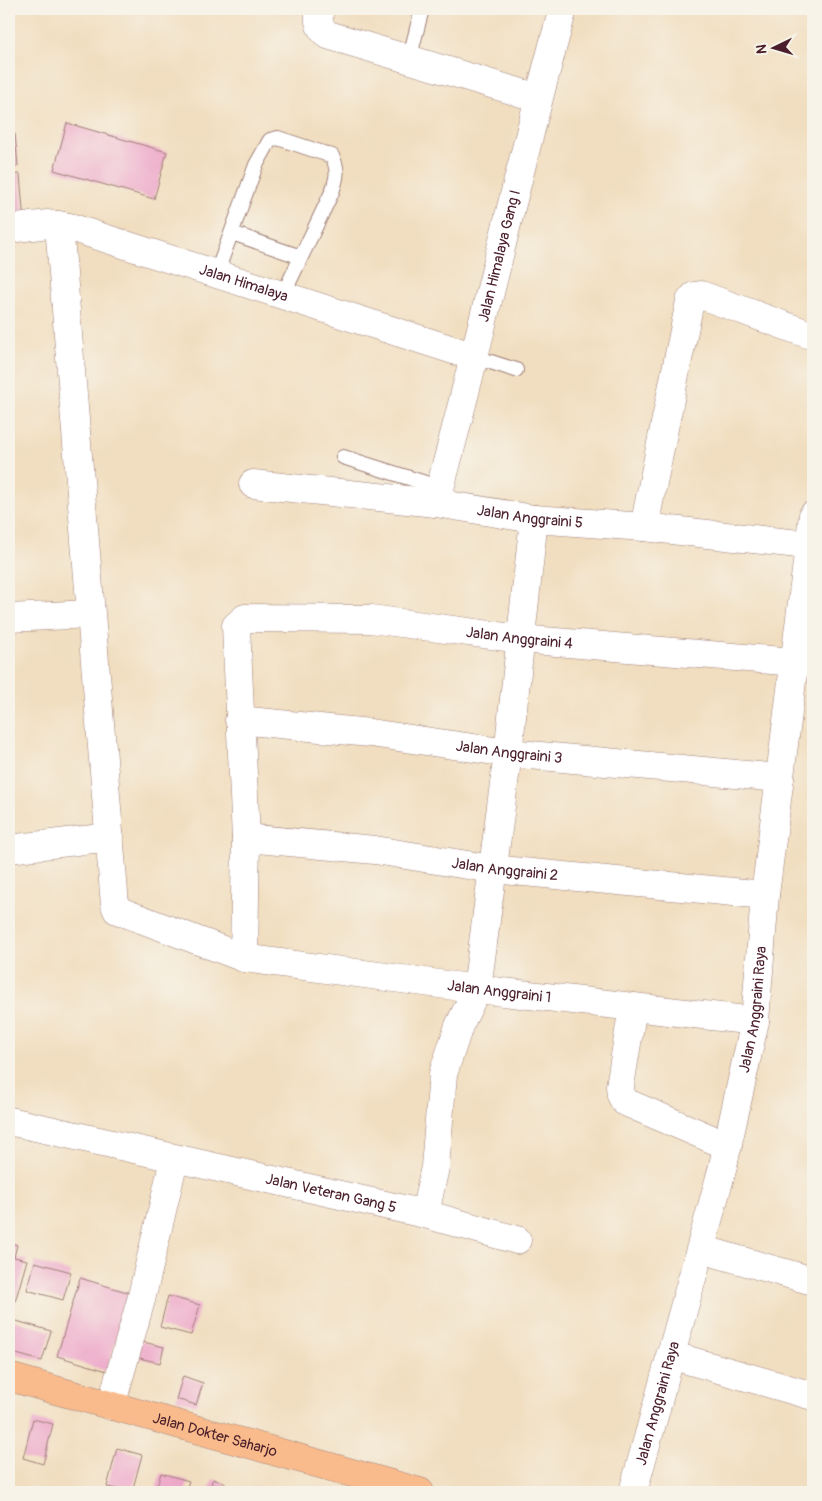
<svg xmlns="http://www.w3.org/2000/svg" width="822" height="1501" font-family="Pangolin,sans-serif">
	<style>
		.building { fill: #eda7c9 }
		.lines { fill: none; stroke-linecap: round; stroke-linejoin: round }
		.lane-casing { stroke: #9e7e76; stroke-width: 16 }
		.street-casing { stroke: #9e7e76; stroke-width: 29 }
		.highway-casing { stroke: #9e7e76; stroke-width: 29 }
		.lane { stroke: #fff; stroke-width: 14 }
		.street { stroke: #fff; stroke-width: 28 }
		.highway { stroke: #fabb8c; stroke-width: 28 }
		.labels { text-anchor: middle; stroke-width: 5; stroke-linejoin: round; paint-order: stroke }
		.street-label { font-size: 15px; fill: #4a1f2b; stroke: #f7f3e8 }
	</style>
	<rect width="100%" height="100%" fill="#f7f3e8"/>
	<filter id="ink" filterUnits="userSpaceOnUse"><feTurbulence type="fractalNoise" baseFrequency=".02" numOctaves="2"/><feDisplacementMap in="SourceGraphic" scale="10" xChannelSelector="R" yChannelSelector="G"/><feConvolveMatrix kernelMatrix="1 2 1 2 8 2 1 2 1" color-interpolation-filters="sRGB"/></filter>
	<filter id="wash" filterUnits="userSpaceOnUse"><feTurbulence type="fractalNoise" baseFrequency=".0096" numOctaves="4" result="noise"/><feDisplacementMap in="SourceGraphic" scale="20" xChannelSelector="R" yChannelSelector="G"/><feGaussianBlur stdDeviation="1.12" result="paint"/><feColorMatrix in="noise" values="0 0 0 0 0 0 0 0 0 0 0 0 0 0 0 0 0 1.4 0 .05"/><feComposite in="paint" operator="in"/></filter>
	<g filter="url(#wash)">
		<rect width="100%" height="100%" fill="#f1dec0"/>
		<g id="blocks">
			<!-- building -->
			<path class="building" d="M67,123L167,152L154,199L54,170Z
				M15,134L18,166L9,167V135Z
				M20,174L24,222L9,223V175Z
				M9,1242L17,1245L14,1257L27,1260L9,1323Z
				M35,1262L71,1272L63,1300L27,1290Z
				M80,1278L130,1293L107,1371L57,1356Z
				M168,1296L200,1305L191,1335L160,1327Z
				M13,1320L51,1331L42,1361L9,1352V1335Z
				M135,1340L164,1347L160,1363L131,1356Z
				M183,1376L203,1383L196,1405L176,1399Z
				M33,1419L53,1424L43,1464L23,1458Z
				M117,1448L142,1455L132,1492L107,1487Z
				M161,1473L189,1481L185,1492H155Z
				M213,1479L225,1483L222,1492H208Z"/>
		</g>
	</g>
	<g filter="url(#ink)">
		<use href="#blocks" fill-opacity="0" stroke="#9e7e76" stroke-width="1"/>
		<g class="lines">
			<!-- lane casing -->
			<g class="lane-casing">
				<path id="lane" d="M409,60L422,9
					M232,233L301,257
					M217,272L256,165L270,140L278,138L332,156C339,170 337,178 332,192L283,295
					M475,357L516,370
					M343,457L441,488"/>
			</g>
			<!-- street casing -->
			<g class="street-casing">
				<g id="street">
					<path d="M320,9C317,20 319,28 328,35L538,98"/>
					<path id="s1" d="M59,225L115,905L117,910L244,958L477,989L755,1021"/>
					<path id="s2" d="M9,229L48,224L70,227L475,357"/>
					<path id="s3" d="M253,484L436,503L534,519L644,527L808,545"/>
					<path id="s4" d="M436,503C481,339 517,172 563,9"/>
					<path d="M644,527L690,301L694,296L701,295L813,336"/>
					<path d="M9,618L90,614"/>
					<path id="s5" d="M239,720L370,733L508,753L780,778"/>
					<path id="s6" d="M246,838L375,850L492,869L765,895"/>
					<path d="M9,849L110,837"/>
					<path id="s7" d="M244,958L246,838L236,626L245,618L371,619L520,639L794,662"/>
					<path d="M633,1007L620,1086L621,1095L625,1102L728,1146"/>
					<path id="s8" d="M9,1121L425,1214L435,1167L443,1074L459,1026L477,989L508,753L534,519"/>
					<path d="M425,1214L517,1240"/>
					<path d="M701,1249L813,1281"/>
					<path d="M670,1355L813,1396"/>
					<path d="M111,1406L141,1300L174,1160"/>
					<path id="s9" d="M633,1492L722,1170L755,1021L765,895L813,515"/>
				</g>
			</g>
			<!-- highway casing -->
			<g class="highway-casing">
				<g id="highway">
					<path id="s10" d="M9,1377L420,1492"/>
				</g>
			</g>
			<!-- lane -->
			<use href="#lane" class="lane"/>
			<!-- street -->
			<use href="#street" class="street"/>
			<!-- highway -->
			<use href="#highway" class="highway"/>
		</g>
	</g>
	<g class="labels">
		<!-- street labels -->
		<g class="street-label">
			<text dy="5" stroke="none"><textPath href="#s4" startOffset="255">Jalan Himalaya Gang I</textPath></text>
			<text dy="5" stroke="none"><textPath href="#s2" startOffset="244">Jalan Himalaya</textPath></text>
			<text dy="5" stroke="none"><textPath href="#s3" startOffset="279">Jalan Anggraini 5</textPath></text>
			<text dy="5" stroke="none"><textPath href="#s7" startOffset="620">Jalan Anggraini 4</textPath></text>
			<text dy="5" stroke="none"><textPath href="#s5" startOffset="272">Jalan Anggraini 3</textPath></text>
			<text dy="5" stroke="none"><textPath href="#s6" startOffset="261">Jalan Anggraini 2</textPath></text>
			<text dy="5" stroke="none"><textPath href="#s1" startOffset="1081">Jalan Anggraini 1</textPath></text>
			<text dy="5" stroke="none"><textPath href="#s9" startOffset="498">Jalan Anggraini Raya</textPath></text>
			<text dy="5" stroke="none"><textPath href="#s8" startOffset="330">Jalan Veteran Gang 5</textPath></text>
			<text dy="5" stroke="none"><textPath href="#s9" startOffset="92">Jalan Anggraini Raya</textPath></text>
			<text dy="5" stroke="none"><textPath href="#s10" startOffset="214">Jalan Dokter Saharjo</textPath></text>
		</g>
	</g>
	<!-- margin -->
	<rect width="822" height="1501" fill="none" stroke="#f7f3e8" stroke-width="30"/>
	<!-- north arrow -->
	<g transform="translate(774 48) rotate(265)" stroke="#f7f3e8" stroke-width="4" paint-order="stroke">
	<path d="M0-4L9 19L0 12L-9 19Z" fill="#4a1f2b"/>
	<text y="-8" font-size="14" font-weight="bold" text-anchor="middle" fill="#4a1f2b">N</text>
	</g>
</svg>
